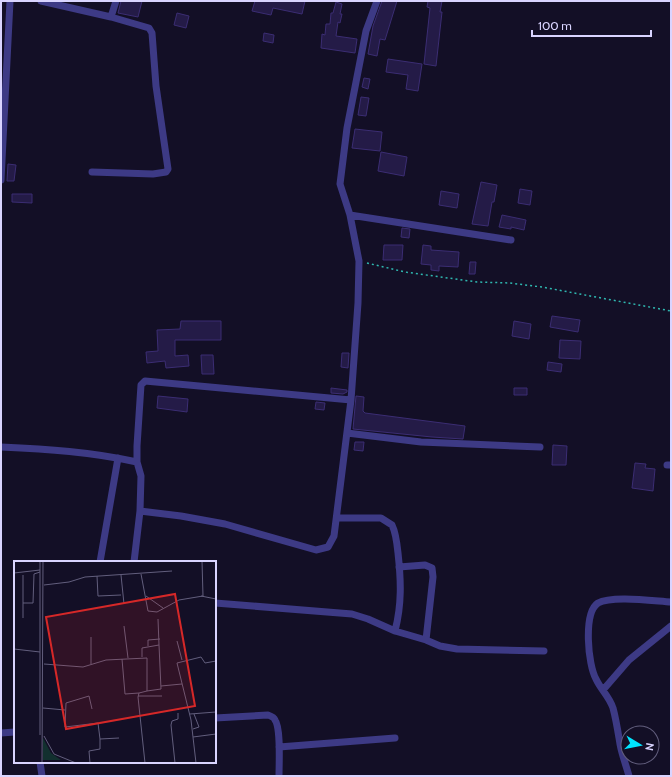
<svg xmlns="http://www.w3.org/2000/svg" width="672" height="777" font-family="Cabin,sans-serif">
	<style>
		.building { fill: #241b47; stroke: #3b2d73 }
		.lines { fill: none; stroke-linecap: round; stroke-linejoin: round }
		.path { stroke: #2fb8b0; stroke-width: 1.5; stroke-dasharray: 2 3; stroke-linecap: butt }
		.street { stroke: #3d3a85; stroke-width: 7 }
		.inset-road { fill: none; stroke: #625e7d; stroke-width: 1 }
		.view { fill: #d62828; fill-opacity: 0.15; stroke: #d62828; stroke-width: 2 }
		.inset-edge { fill: none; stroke: #d9d4ff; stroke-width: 2 }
	</style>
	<rect width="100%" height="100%" fill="#130f26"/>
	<!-- building -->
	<path class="building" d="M121,1H142L138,17L118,13Z
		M255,1H305L302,14L273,8L271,15L252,11Z
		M382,1H397L385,40L380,39L377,56L368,54L373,26Z
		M428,1H442L440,12H442L436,66L424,64L430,8L427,7Z
		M336,2L342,4L340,14H342L340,23L338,22L336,36L357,39L355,53L321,48L322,34L325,35L326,24H330L331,13H333Z
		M177,13L189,16L186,28L174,25Z
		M264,33L274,35L273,43L263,41Z
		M388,59L422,64L418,91L406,89L408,75L386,72Z
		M364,78L370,79L368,89L362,87Z
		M361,97L369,98L366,116L358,115Z
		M355,129L382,132L380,151L352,148Z
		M381,152L407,157L404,176L378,171Z
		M8,164L16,165L14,181H7Z
		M481,182L497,185L494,202H492L488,226L472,224Z
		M520,189L532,191L530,205L518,203Z
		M441,191L459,194L457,208L439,205Z
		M12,194H32V203L12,202Z
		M502,215L526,220L524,230L511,227V229L499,227Z
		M402,228L410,229L409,238L401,237Z
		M384,245H403L402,260H383Z
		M423,245L431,246V250L459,252L458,267L439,266V271L431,270V265L421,264Z
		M470,262H476L475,274H469Z
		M552,316L580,320L578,332L550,327Z
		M181,321H221V340H175V356L188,355L189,366L166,368L165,361L147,363L146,352L158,351L157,330L180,329Z
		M514,321L531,324L529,339L512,336Z
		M560,340L581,341L580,359L559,358Z
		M342,353H349L348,368L341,367Z
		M201,355H213L214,374H202Z
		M548,362L562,364L561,372L547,370Z
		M331,388L347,390V392L343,394L331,393Z
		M514,388H527V395H514Z
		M158,396L188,399L187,412L157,408Z
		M356,396L364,397L363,411L365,413L465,426L463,439L432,437L353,429Z
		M316,402L325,403L324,410L315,409Z
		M355,442H364L363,451L354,450Z
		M553,445L567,446L566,465H552Z
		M635,463L646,464L645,468L655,469L653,491L632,488Z"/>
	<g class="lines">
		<!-- path -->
		<path class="path" d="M367,263L405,272L477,282L510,283L542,287L671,311"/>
		<!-- street -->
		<path class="street" d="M41,1L111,17L149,28L152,33L156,86L168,169L166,172L153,174L92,172
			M111,17L116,1
			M1,180L10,1
			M350,215L511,240
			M347,433L421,442L540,447
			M1,447C47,449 92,452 137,462L141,476L140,511L181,516L225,524L316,550L328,547L334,536L351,400L358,303L359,261L350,215L340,184L347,128L366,31L377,1
			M137,462V446L141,385L145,381L351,400
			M667,465H671
			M100,562L118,458
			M134,562L140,511
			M399,567L425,565L432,568L433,577L426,640
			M215,603L352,614L368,619L395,631C402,604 401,580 398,553C397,543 396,533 392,525L381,518H337
			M395,631L426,640L440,646L457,649L544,651
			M603,690L629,660L671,626
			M215,718L268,715C271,716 274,717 275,720C281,728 279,764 279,776
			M1,733L15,732
			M279,747L395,738
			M40,762L42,776
			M629,776C626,765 622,755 620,744C618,732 616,719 613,708C609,696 601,690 596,679C588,665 583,613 598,603C612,595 654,601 671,602"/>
	</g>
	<!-- overview -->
	<g transform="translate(14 561)">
		<rect width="202" height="202" fill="#130f26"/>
		<path d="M29,177L37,192L47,199H29Z" fill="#12302f"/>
		<path class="inset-road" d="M26,0V174M0,12L26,9M127,13L134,50L143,51L165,39L189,35L188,0M9,14V57M107,14L110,43M83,15L84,35L107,34M30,24L55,21L71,16L158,10M132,35L149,47M187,35L202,38M9,42H19L20,13L26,11M144,58L145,84M110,65L114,97M77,76V103M163,80L168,99M134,85V79L146,78M0,88L26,91M128,96V87L145,84L147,128L133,130M108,98L111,133L125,132M30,103L69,106L92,99L133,97V130L125,132L124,136L131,202M147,125L168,123M124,135H148M29,147L51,149M78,148L75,135L52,142L51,166L84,162L86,178L105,177M176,153L202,151M179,168L185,166L180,153M30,175L40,193L62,202M179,176L202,173M28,202L29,0M76,202L75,190L86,188V178M161,202L157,164L158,160L164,158V152M182,202L177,159L163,102L187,96L191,102L202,100"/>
		<path class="view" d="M161,33L181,145L52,168L32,56Z"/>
		<rect width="202" height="202" class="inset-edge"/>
	</g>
	<!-- border -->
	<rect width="672" height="777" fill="none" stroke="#d9d4ff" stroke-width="4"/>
	<!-- north arrow -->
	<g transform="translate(640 745) rotate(100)"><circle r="19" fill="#130f26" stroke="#625e7d"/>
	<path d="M0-3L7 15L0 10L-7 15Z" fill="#00e5ff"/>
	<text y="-6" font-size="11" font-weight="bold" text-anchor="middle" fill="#d9d4ff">N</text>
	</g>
	<!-- scale -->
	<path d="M532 30v6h119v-6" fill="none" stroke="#d9d4ff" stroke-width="2"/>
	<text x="538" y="30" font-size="12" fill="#d9d4ff" stroke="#130f26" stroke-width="3" paint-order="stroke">100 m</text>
</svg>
